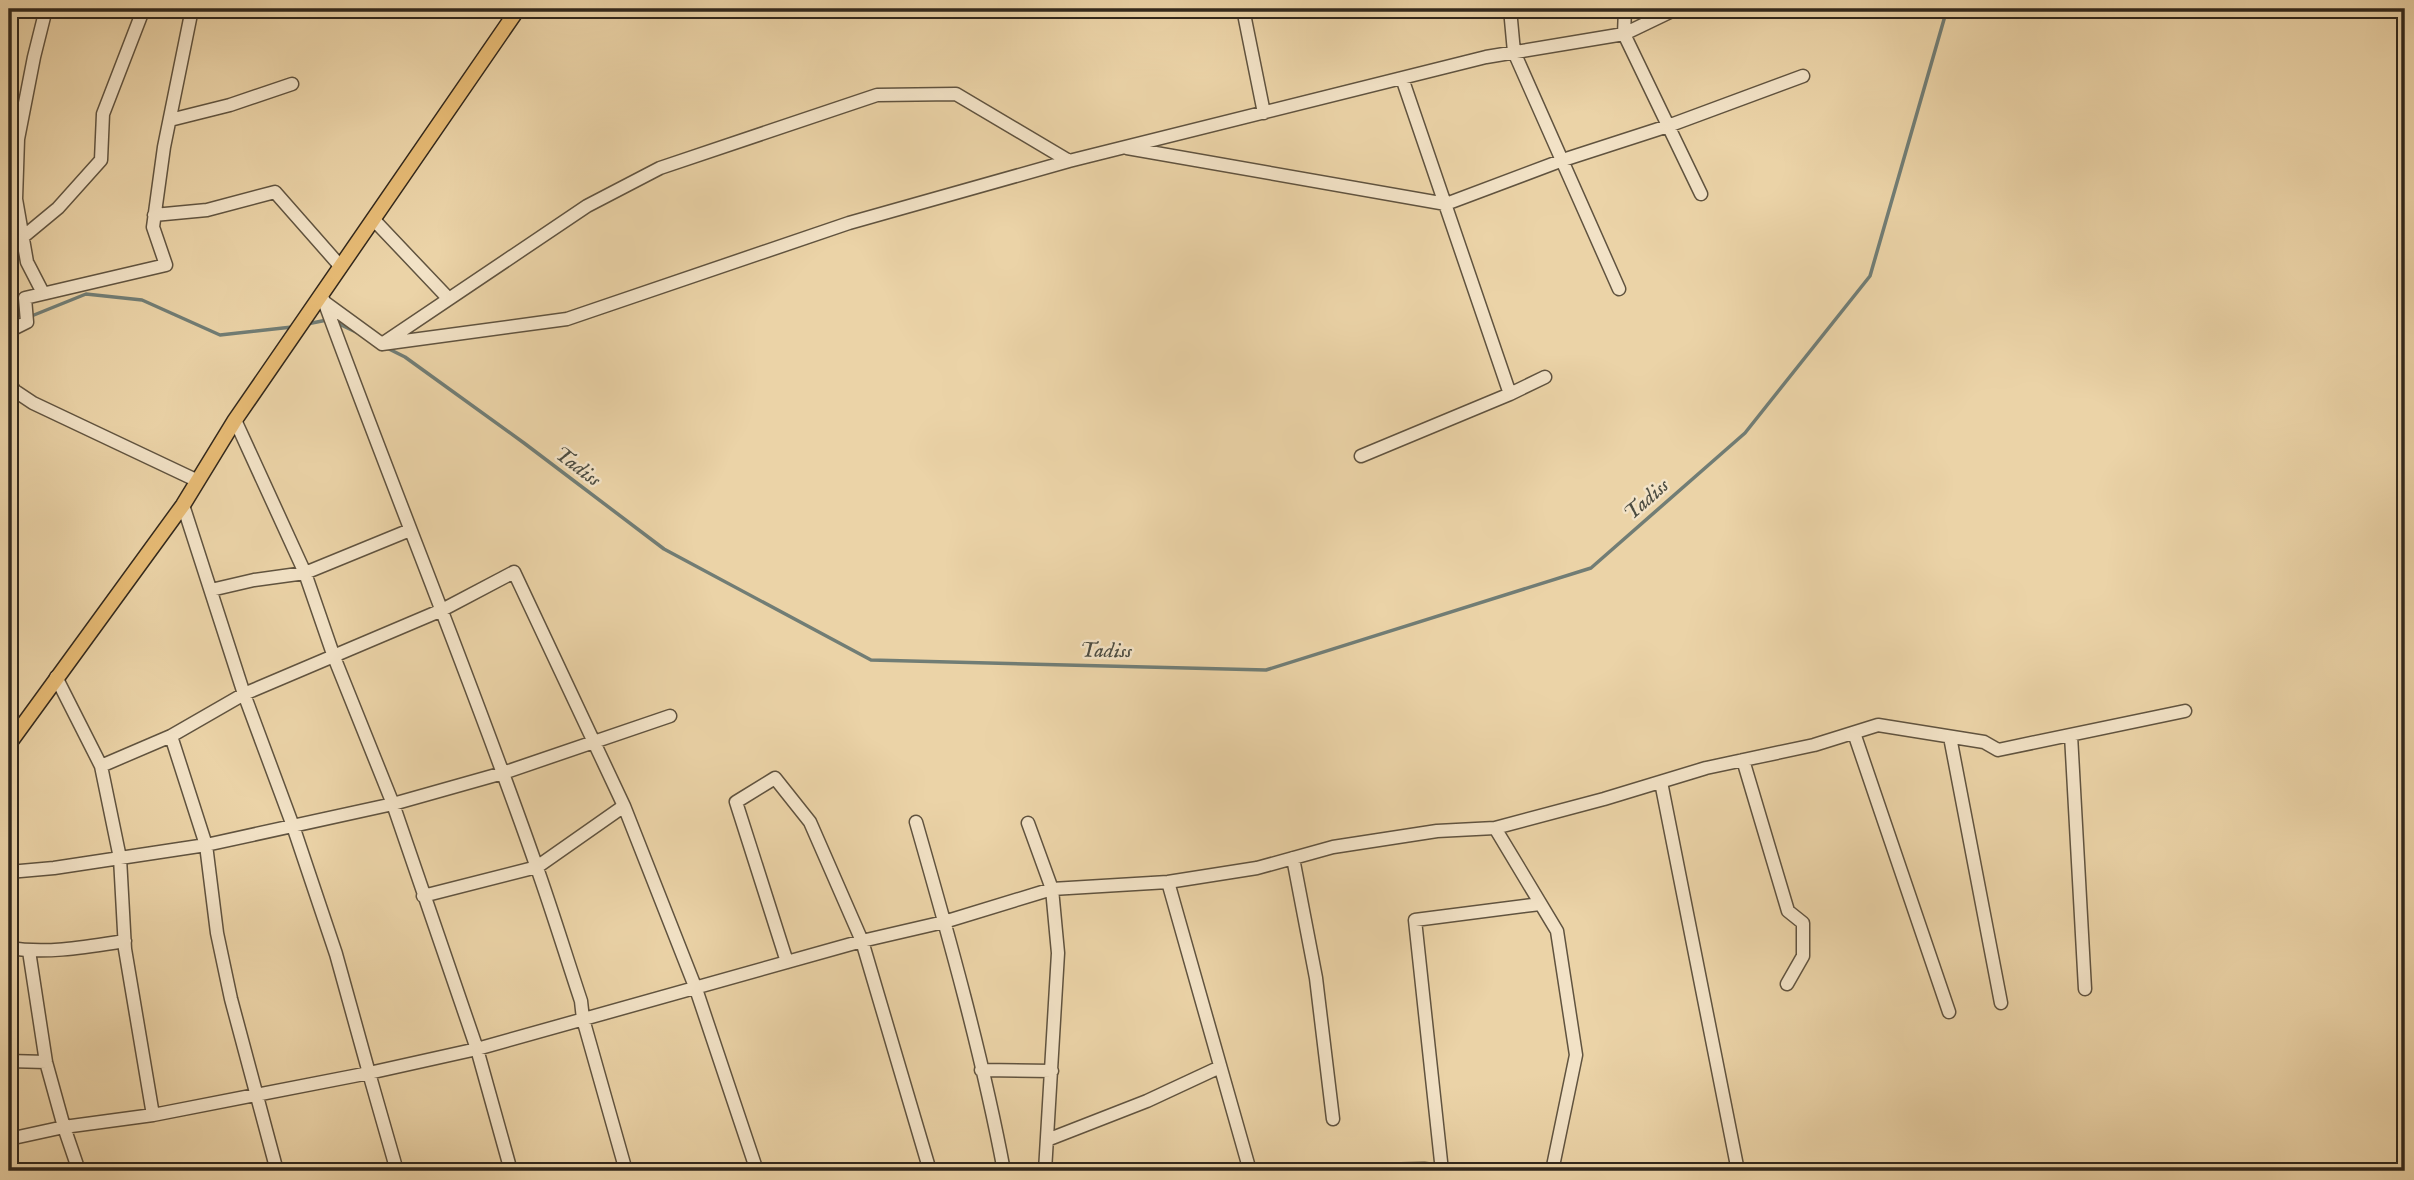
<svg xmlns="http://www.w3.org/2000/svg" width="2414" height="1180" font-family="'IM FELL English',serif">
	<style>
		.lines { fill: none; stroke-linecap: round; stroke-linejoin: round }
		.stream { stroke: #717d75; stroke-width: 3.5 }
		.minor-casing { stroke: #60533f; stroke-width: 15 }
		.major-casing { stroke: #32281c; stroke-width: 17 }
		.minor { stroke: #f2e2c6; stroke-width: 12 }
		.major { stroke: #e6ba74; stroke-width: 14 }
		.labels { text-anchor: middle; stroke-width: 5; stroke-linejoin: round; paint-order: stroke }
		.water-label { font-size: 21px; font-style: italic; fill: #4c4c41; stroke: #f2e2c6 }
	</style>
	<rect width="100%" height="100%" fill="#ebd3a7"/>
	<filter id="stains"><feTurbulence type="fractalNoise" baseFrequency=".00286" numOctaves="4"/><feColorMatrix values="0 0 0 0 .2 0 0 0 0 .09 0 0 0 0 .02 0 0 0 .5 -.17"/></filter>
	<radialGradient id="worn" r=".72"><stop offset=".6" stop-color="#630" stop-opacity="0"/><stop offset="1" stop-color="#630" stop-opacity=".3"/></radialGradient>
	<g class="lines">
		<!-- stream -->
		<path class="stream" d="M34,315L86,294L142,300L220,335L292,327
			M337,323L358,333
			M307,324L327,320
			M387,348L405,357L524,443L664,549L871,660L1266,670L1591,568L1745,433L1870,276L1947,9"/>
		<!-- minor casing -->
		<g class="minor-casing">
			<path id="minor" d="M1243,9L1264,113
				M1510,9L1514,52L1619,289
				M1625,9L1624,34L1701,194
				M1402,78L1510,394
				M170,120L230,105L292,84
				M1127,148L1446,204L1563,160L1668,126L1803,76
				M154,215L207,210L275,192L341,267
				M374,220L448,298
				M23,237L58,208L101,160L103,114L142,13L146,9
				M43,293L27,262L16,199L18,139L34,57L46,9
				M323,301L382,344L587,206L660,168L877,95L956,94L1069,161
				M324,301C393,490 470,676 536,865C552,910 566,956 581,1001L583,1019L626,1171
				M9,331L27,322L25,298L166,265L153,227L164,147L192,9
				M382,344L567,319L849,223L1069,161L1486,57L1624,34L1676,9
				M9,383L15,391L33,403L198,481
				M235,420L305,573L334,657L393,804L477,1049L862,941L944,922L1052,889L1168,882L1257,868L1333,847L1437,831L1495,828L1604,799L1706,768L1814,745L1878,725L1984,742L1998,750L2185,711
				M1361,456L1510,394L1545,377
				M211,590L254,580L305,573L410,530
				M56,677L101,766L120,858L125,949L153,1115
				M1854,733L1949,1012
				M2071,735L2085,989
				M171,736L206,845L217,933L231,999L277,1171
				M1950,737L2001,1003
				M1743,760L1788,911L1803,923V956L1787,984
				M101,766L171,736L244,694L442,610L514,572L624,806L696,989L757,1171
				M1661,782L1738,1171
				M916,822C949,937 982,1054 1004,1171
				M1028,823L1052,889L1058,953L1045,1171
				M1495,828L1557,931L1576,1055L1552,1171
				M1293,858L1316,978L1333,1119
				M9,872L54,868L206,845L393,804L503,773L670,716
				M1168,882L1250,1171
				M423,896L537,867L624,806
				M9,948C48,954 86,947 125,941
				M29,951L46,1062L64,1127L79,1171
				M787,962L736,802L775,778L810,822L862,941L930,1171
				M9,1061L46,1062
				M981,1070L1052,1071
				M9,1139L64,1127L153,1115L369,1073L336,954L293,826L244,694L183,505
				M1047,1140L1147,1101L1220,1067
				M397,1171L369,1073L477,1049L511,1171
				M1330,1171L1424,1169L1441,1171
				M1442,1171L1415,920L1540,904"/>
		</g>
		<!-- major casing -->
		<g class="major-casing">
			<path id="major" d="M9,744L183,505L235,420L518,9"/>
		</g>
		<!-- minor -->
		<use href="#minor" class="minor"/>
		<!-- major -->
		<use href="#major" class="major"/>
	</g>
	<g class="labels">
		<!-- water labels -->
		<g class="water-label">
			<text transform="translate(578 466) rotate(37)" y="7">Tadiss</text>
			<text transform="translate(1646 499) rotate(-41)" y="7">Tadiss</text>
			<text transform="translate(1106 650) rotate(1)" y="7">Tadiss</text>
		</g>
	</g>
	<!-- margin -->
	<rect width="2414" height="1180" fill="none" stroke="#ebd3a7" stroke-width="35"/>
	<rect x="10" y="10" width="2393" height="1159" fill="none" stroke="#32281c" stroke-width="3.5"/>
	<rect x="18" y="18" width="2379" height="1145" fill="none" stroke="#32281c" stroke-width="2"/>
	<rect width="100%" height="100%" filter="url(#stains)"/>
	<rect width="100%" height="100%" fill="url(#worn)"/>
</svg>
